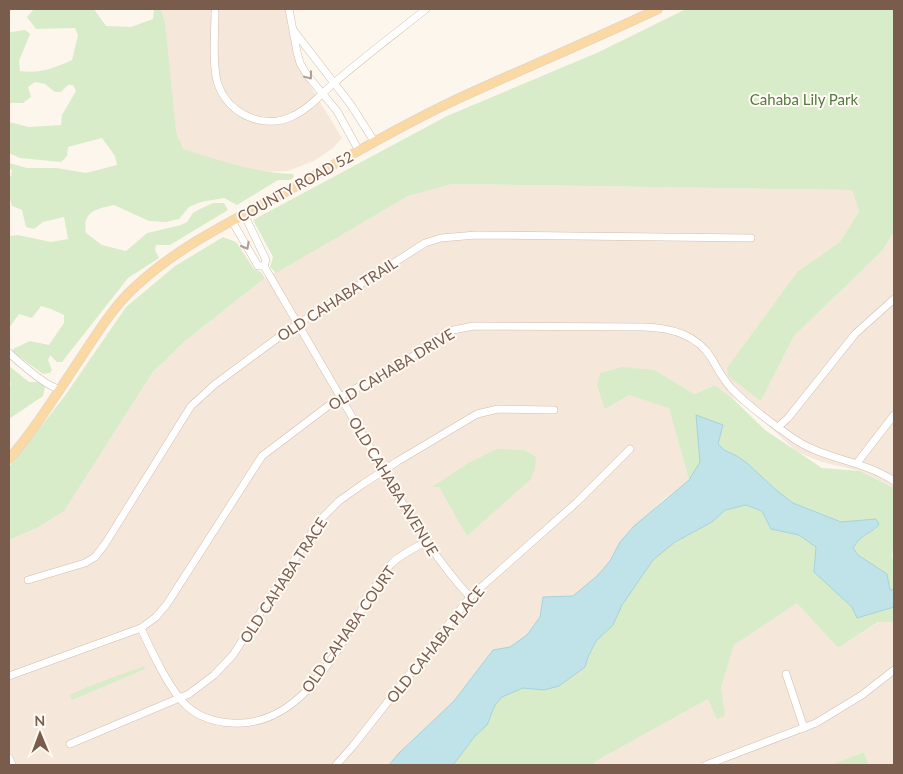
<svg xmlns="http://www.w3.org/2000/svg" width="903" height="774" viewBox="0 0 903 774" font-family="Lato,sans-serif">
<style>
.residential{fill:#f5e8da}
.green{fill:#d8ecc9}
.water{fill:#bfe3e8;stroke:#a5d3da}
.lines{fill:none;stroke-linecap:round;stroke-linejoin:round}
.minor-casing{stroke:#d1beb0;stroke-width:8}
.major-casing{stroke:#dad1cd;stroke-width:10}
.minor{stroke:#fff;stroke-width:7}
.major{stroke:#fbd9a5;stroke-width:9}
.oneway{stroke:#af9d94}
.labels{text-anchor:middle;dominant-baseline:central;stroke-width:4;stroke-linejoin:round;paint-order:stroke}
.park-label{font-size:15px;fill:#537a41;stroke:#fffaf3}
.street-label{font-size:15px;fill:#7a5c4d;stroke:#fffaf3}
</style>
<rect width="100%" height="100%" fill="#fdf6ec"/>
<g class="residential">
<polygon points="161,9 286,9 300,69 342,138 333,148 314,161 288,171 260,172 176,155 165,22"/>
<polygon points="452,184 852,190 859,211 840,242 798,271 761,401 794,336 882,251 894,232 894,488 860,471 822,462 797,452 756,414 715,385 694,394 655,370 629,395 669,407 689,480 663,500 620,542 610,561 597,576 573,596 543,597 540,617 527,635 510,647 493,650 454,701 398,754 389,765 9,765 9,540 35,529 152,373 185,341 265,278 408,195"/>
<polygon points="797,602 838,648 879,622 894,622 894,765 869,765 864,752 830,765 594,765 593,762 708,699 721,688 734,645"/>
</g>
<g class="green">
<path d="M34,9H94L106,26L131,27L153,19L154,9H161L165,22L176,132L183,149C219,160 255,173 293,174L294,177L290,180H278L237,205L224,198L201,202L189,207L179,219L166,222L149,221L114,205C97,209 82,211 86,233L102,245L126,251L147,233L181,225L187,222L193,213L200,209L213,203H224L228,210L170,245H156L155,250L159,258L128,278L62,362H57L50,355L48,360L52,370L50,373L43,374L39,371L13,352V349L30,341L49,345L64,323V315L51,309L41,306L32,318L19,314L9,328V236L18,235L51,242L68,239L64,217L43,222L34,229L26,227L22,210L12,206L9,196V176H11L12,170L9,168V163L27,168H57L86,173L117,165L115,156L102,138L68,147L67,156L61,162L20,158L9,153V122L29,127L61,125L62,115L76,91L73,85H68L61,92H55L45,84L35,82L28,87L31,97L23,103H9V34L11,32L25,30L30,34L19,61L20,71C40,74 55,68 72,60L78,35L75,28L36,29L27,17Z"/>
<polygon points="686,9 894,9 894,232 882,251 794,336 761,401 728,376 727,368 798,271 840,242 859,211 852,190 452,184 408,196 276,273 270,267 273,257 253,220 447,116 599,52"/>
<polygon points="223,237 236,242 254,269 261,272 265,278 185,341 152,373 64,511 35,529 9,540 9,467 64,397 126,307 175,266"/>
<polygon points="9,366 29,382 39,382 45,387 43,396 9,419 9,388 11,384 9,379"/>
<polygon points="622,367 655,370 694,394 715,385 731,397 765,430 822,468 860,471 894,488 894,541 892,557 894,561 894,589 890,591 887,574 858,555 853,548 859,538 876,529 876,519 841,522 793,503 775,489 747,463 737,456 724,450 718,444 722,425 696,416 700,462 689,480 669,408 629,395 605,409 597,386 600,373"/>
<polygon points="497,449 524,450 536,457 535,468 531,479 467,536 439,487 432,487 467,464"/>
<polygon points="746,505 762,511 771,529 799,535 816,547 815,572 852,607 858,618 894,607 894,622 878,622 838,648 797,603 734,645 721,688 725,716 717,719 708,699 594,762 594,765 453,765 475,736 487,725 495,705 502,697 523,688 544,690 559,686 585,667 588,657 596,641 613,625 622,605 653,560 675,542 712,522 725,510"/>
<polygon points="144,666 145,669 72,700 70,695 87,687"/>
<polygon points="864,752 869,765 830,765"/>
</g>
<path class="water" d="M696,415L723,425L718,444L724,450L737,456L747,463L775,489L793,503L841,522L876,519L879,524C873,534 862,532 853,548L858,555L887,574L890,590L894,589V607L857,618L852,607L814,572L816,547L799,535L771,529L762,511L746,505L725,510L712,522L675,542L653,560L622,605L613,625L596,641L588,657L585,667L559,686L544,690L523,688L502,697L495,705L487,725L475,736L453,765H389L398,754L454,701L493,650L510,647L527,635L540,617L543,597L573,596L597,576L610,561L620,542L634,526L689,480L700,462Z"/>
<g class="lines">
<g class="minor-casing">
<g id="minor">
<polyline points="289,9 297,52 300,63 307,75 337,111 359,151"/>
<path d="M215,12C215,34 212,60 217,81C226,113 263,131 293,116C309,109 321,94 334,83C364,57 396,33 426,9"/>
<polyline points="294,31 351,105 374,141"/>
<path d="M244,214L266,260L264,266C300,328 336,390 372,451C402,502 430,554 470,597"/>
<polyline points="232,221 258,266 264,266"/>
<path d="M9,353C19,362 47,388 60,389"/>
<polyline points="778,427 788,418 855,334 894,299"/>
<polyline points="857,463 894,415"/>
<polyline points="28,580 85,563 95,557 105,544 191,406 201,397 214,385 287,331 425,243 441,238 476,235 751,238"/>
<path d="M141,628C147,642 154,656 161,669C178,701 193,721 232,723C303,727 337,649 368,599C375,587 382,574 391,564C401,554 414,548 426,542"/>
<polyline points="786,674 804,728"/>
<path d="M9,676L141,628L156,617L167,604L262,456L340,397L403,363L440,337L453,330L474,326L644,327C671,328 697,334 712,359C718,370 723,379 731,388C748,406 770,422 790,436C822,460 861,459 894,481"/>
<polyline points="70,744 189,694 214,675 233,655 320,520 339,501 363,484 398,461 477,414 498,409 554,410"/>
<polyline points="9,758 12,765"/>
<polyline points="336,765 353,746 470,597 577,502 630,449"/>
<polyline points="706,765 816,723 862,695 894,670"/>
</g>
</g>
<g class="major-casing">
<path id="major" d="M9,459C38,425 61,387 86,350C101,327 116,304 136,286C181,244 237,219 291,189C344,159 396,128 451,102C520,70 590,41 658,9"/>
</g>
<use href="#minor" class="minor"/>
<use href="#major" class="major"/>
</g>
<defs><path id="oneway-chevron" d="M-2-3.5L2.5 0L-2 3.5" fill="none" stroke-width="1.6" stroke-linecap="round" stroke-linejoin="round" transform="scale(1.25)"/></defs>
<g class="oneway">
<use href="#oneway-chevron" transform="translate(309 76) rotate(53)"/>
<use href="#oneway-chevron" transform="translate(246 246) rotate(60)"/>
</g>
<g class="labels">
<g class="park-label">
<text x="804" y="99">Cahaba Lily Park</text>
</g>
<g class="street-label">
<text transform="translate(295 186) rotate(-29)">COUNTY ROAD 52</text>
<text transform="translate(337 299) rotate(-33)">OLD CAHABA TRAIL</text>
<text transform="translate(391 369) rotate(-31)">OLD CAHABA DRIVE</text>
<text transform="translate(394 486) rotate(59)">OLD CAHABA AVENUE</text>
<text transform="translate(283 580) rotate(-57)">OLD CAHABA TRACE</text>
<text transform="translate(348 629) rotate(-55)">OLD CAHABA COURT</text>
<text transform="translate(435 644) rotate(-51)">OLD CAHABA PLACE</text>
</g>
</g>
<rect width="903" height="774" fill="none" stroke="#7a5c4d" stroke-width="20"/>
<g transform="translate(40 734) rotate(359)" stroke="#fffaf3" stroke-width="4" paint-order="stroke">
<path d="M0-4L9 19L0 12L-9 19Z" fill="#7a5c4d"/>
<text y="-8" font-size="14" font-weight="bold" text-anchor="middle" fill="#7a5c4d">N</text>
</g>
</svg>
